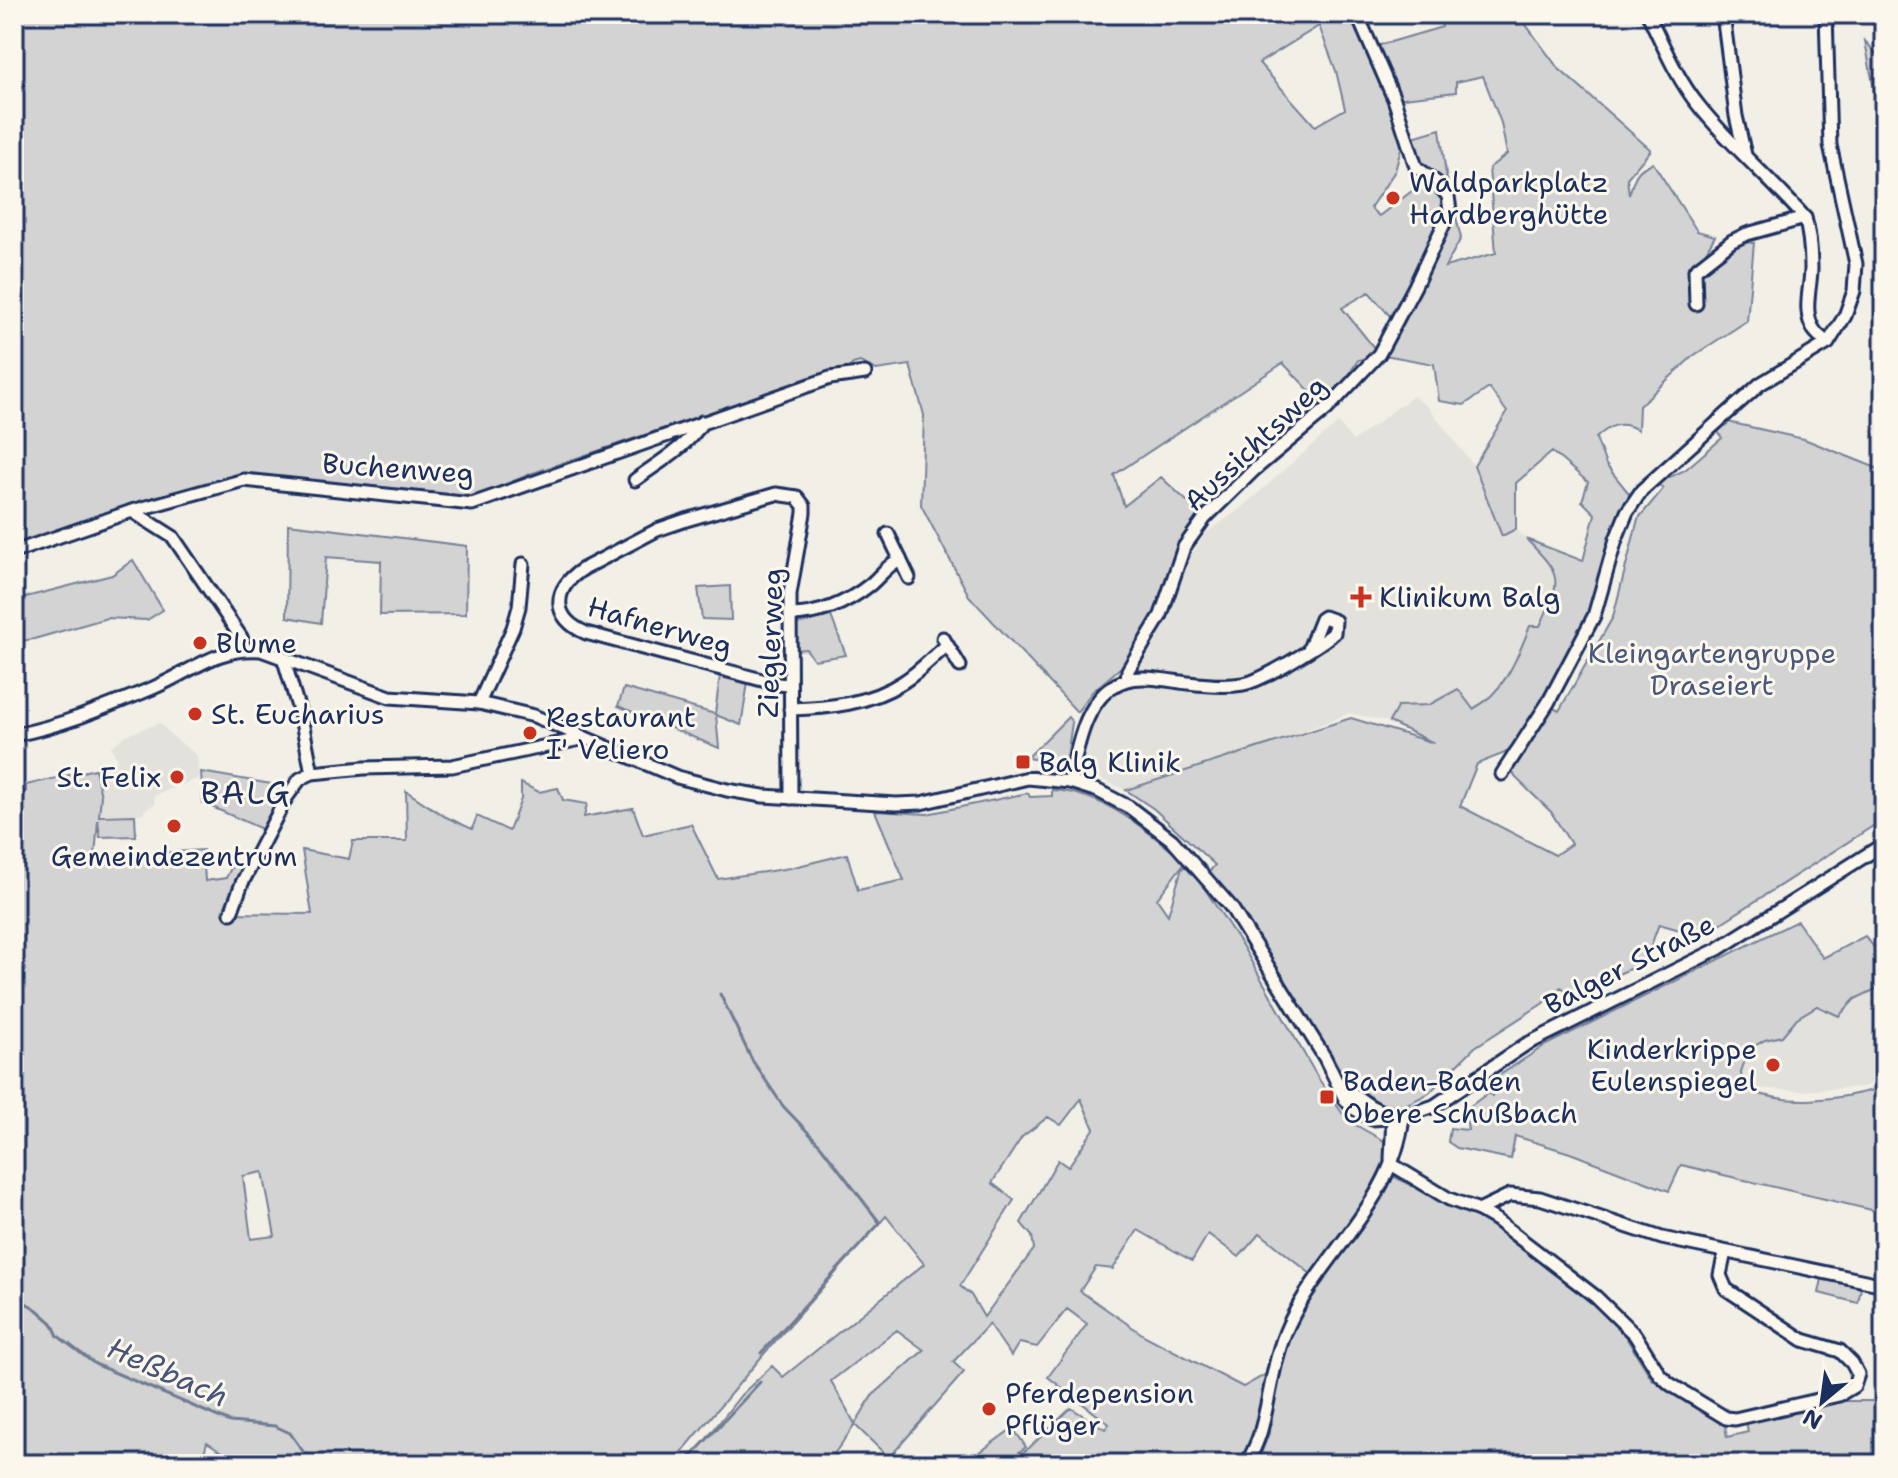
<svg xmlns="http://www.w3.org/2000/svg" width="1898" height="1478" viewBox="0 0 1898 1478" font-family="'Shantell Sans',sans-serif">
<style>
.built{fill:#e2e1dc}
.green{fill:#d2d3d2;stroke:#768198;stroke-width:2;fill-rule:evenodd}
.lines{fill:none;stroke-linecap:round;stroke-linejoin:round}
.stream{stroke:#707b93;stroke-width:3}
.minor-casing{stroke:#1b2f5e;stroke-width:17}
.minor{stroke:#fbf7ec;stroke-width:11}
.poi-dot{fill:#c8321e;stroke:#fbf7ec;stroke-width:3}
.labels{text-anchor:middle;dominant-baseline:central;stroke-width:6;stroke-linejoin:round;paint-order:stroke}
.poi-label{font-size:28px;fill:#1b2f5e;stroke:#fbf7ec;text-anchor:start}
.street-label{font-size:28px;fill:#1b2f5e;stroke:#fbf7ec}
.park-label{font-size:28px;fill:#49587b;stroke:#fbf7ec}
.water-label{font-size:30px;font-style:italic;fill:#465579;stroke:#fbf7ec}
.quarter-label{font-size:32px;letter-spacing:2px;fill:#1b2f5e;stroke:#fbf7ec}
</style>
<rect width="100%" height="100%" fill="#f2efe6"/>
<filter id="ink" filterUnits="userSpaceOnUse"><feTurbulence type="fractalNoise" baseFrequency=".0125" numOctaves="2"/><feDisplacementMap in="SourceGraphic" scale="16" xChannelSelector="R" yChannelSelector="G"/><feConvolveMatrix kernelMatrix="1 2 1 2 8 2 1 2 1" color-interpolation-filters="sRGB"/></filter>
<g filter="url(#ink)">
<g class="built">
<polygon points="1413,396 1429,408 1474,466 1502,536 1516,529 1552,565 1556,592 1540,626 1530,627 1512,669 1497,689 1473,709 1457,689 1429,705 1398,706 1389,722 1349,713 1260,749 1126,790 1090,774 1084,764 1086,738 1099,708 1128,670 1172,582 1206,533 1240,509 1338,423 1353,441"/>
<polygon points="160,723 173,737 197,755 199,778 154,796 155,804 144,810 144,814 99,814 101,796 95,769 118,761 111,747 126,735"/>
<polygon points="1884,985 1884,1080 1862,1087 1801,1091 1742,1087 1741,1072 1747,1050 1765,1040 1782,1036 1797,1018 1818,1006 1839,1015 1855,999"/>
</g>
<g class="green">
<path d="M14,14H1313L1319,25L1342,14H1352L1384,69L1377,46L1442,27L1439,14H1518L1558,68L1651,150L1627,178L1629,195C1634,179 1635,169 1653,163L1697,231L1715,236L1697,267L1732,241L1754,243L1747,321L1693,356L1639,406L1638,430C1621,420 1610,425 1596,438L1606,465L1632,497L1594,616L1528,729L1505,753L1477,764L1460,806L1555,855L1571,844L1551,812L1515,777L1512,770L1549,706L1559,711L1613,617L1638,519L1663,489L1657,483L1685,470L1722,438L1716,429L1728,422L1804,439L1884,471V819L1701,936L1659,924L1645,962L1572,995L1561,987L1542,1004L1475,1047L1428,1094L1405,1105L1381,1104L1353,1085L1318,1041L1208,873L1215,865L1154,809L1126,790L1351,718L1434,743L1389,722L1398,706L1429,705L1458,689L1473,709C1505,692 1517,658 1530,626H1540C1562,579 1563,576 1526,539L1583,561L1595,514L1582,501L1588,482L1552,452L1516,483V529L1502,536L1474,466L1507,412L1489,388L1464,405L1439,401L1434,364L1379,354L1396,323L1369,292L1342,308L1379,354L1358,360L1327,409L1283,363L1114,475L1124,506L1161,477L1205,518L1184,547L1161,615L1128,670L1120,668L1092,692L1077,712L969,596L921,505L924,415L910,365L876,370L860,362L853,364L845,372L827,374L753,398L533,473L470,499L248,475L131,507L14,552ZM1319,26L1336,71L1345,109L1315,126L1259,63ZM1483,76L1501,123L1507,154L1489,168L1496,253L1445,267L1461,238L1446,175L1440,129L1406,139L1394,99L1456,92V82ZM1403,141L1417,144L1416,169L1412,191L1379,216L1370,208L1395,171Z"/>
<polygon points="1865,41 1884,62 1882,133"/>
<polygon points="288,524 467,546 466,614 380,615 381,561 326,557 321,623 287,617"/>
<polygon points="133,560 163,610 147,620 107,618 34,639 14,642 14,600 112,575"/>
<polygon points="730,586 731,620 702,619 698,588"/>
<polygon points="831,616 846,655 814,660 806,649 796,650 797,624"/>
<polygon points="720,675 748,683 741,725 716,715 719,748 618,706 624,688 715,714"/>
<polygon points="1068,717 1072,722 1067,758 1061,763 1027,758"/>
<path d="M95,769L101,796L99,816L135,815L136,836L100,837L98,820L95,857L203,850L205,881L226,878L234,862L250,866L232,913L312,914L302,850L349,859L353,841H407L406,791L444,816L472,829L477,816L509,831L521,799V783L539,792L558,788L563,800L587,804L584,817L633,808L643,835L691,824L718,879L790,868L847,854L858,890L904,880L875,811L927,814L1028,793L1030,797L1052,796V790C1104,793 1146,829 1185,862L1157,899L1168,915L1182,868L1189,865L1243,947L1318,1078L1347,1120L1384,1141L1387,1173L1451,1206L1491,1220L1593,1301L1619,1326L1652,1379L1689,1404L1724,1420L1727,1437L1748,1432L1746,1421L1844,1401H1884V1464H1257L1269,1433L1272,1378L1260,1434L1244,1464H1007L1029,1448L1071,1408L1105,1429L1109,1424L1048,1377L1087,1324L1067,1309L1037,1347L1019,1343L1011,1356L989,1324L953,1362L964,1372L889,1458L855,1425L834,1454L855,1464H687L741,1395L772,1366L783,1377L924,1264L886,1216L763,1355L672,1464H241L207,1442L201,1464H14V794L26,792V785ZM1081,1099L1094,1129L1068,1167L1058,1160L1021,1223L1032,1236L1034,1249L984,1317L971,1295L960,1286L1014,1200L992,1183L1022,1137L1048,1117L1061,1125ZM263,1172L275,1236L251,1239L243,1176ZM1138,1230L1192,1261L1208,1234L1239,1257L1260,1233L1317,1279L1281,1341L1273,1370L1243,1387L1145,1336L1080,1291L1096,1267L1113,1269ZM897,1330L924,1350L872,1396L855,1424L831,1381Z"/>
<polygon points="201,772 289,787 264,830 203,803"/>
<path d="M1797,921L1823,958L1865,936L1884,959V985L1855,999L1839,1016L1817,1006L1797,1018L1782,1036L1765,1040L1748,1050L1741,1072L1742,1087C1784,1108 1840,1100 1884,1087V1213L1681,1165L1669,1191L1570,1153L1515,1136L1511,1159L1457,1148L1448,1142L1450,1128L1468,1130L1465,1110L1488,1093L1492,1096L1500,1075L1544,1046Z"/>
<polygon points="1822,1279 1861,1288 1858,1303 1819,1293"/>
<polygon points="1013,1428 1026,1447 1003,1464 983,1464 976,1455"/>
</g>
<g class="lines">
<g class="stream">
<polyline points="720,994 752,1060 783,1106 821,1146 880,1223 761,1353"/>
<polyline points="14,1296 36,1309 52,1323 58,1336 95,1364 230,1422 275,1426 290,1433 312,1464"/>
<polyline points="684,1464 760,1382"/>
</g>
<g class="minor-casing">
<g id="minor">
<path d="M1648,14C1663,45 1677,79 1699,106C1731,146 1771,179 1805,218C1810,235 1811,251 1811,268C1811,288 1802,312 1814,330C1817,335 1823,339 1828,343"/>
<polyline points="1723,14 1736,116 1745,155"/>
<polyline points="1696,304 1695,270 1732,241 1747,234 1805,218"/>
<path d="M635,480C656,464 689,446 702,422"/>
<polyline points="132,511 173,537 241,637 245,649"/>
<polyline points="888,534 909,578"/>
<polyline points="14,552 132,511 244,480 472,504 830,378 865,373"/>
<path d="M790,615C820,615 847,603 871,584C881,575 888,565 900,559"/>
<polyline points="943,638 960,666"/>
<polyline points="283,657 301,717 312,773"/>
<polyline points="1127,679 1128,670 1161,615 1184,547 1205,518 1254,470 1327,409 1379,354 1415,286 1450,211 1448,196 1436,182 1416,167 1394,99 1357,14"/>
<path d="M789,685L777,684L586,633C551,618 552,589 583,569L657,530L686,520L776,494L797,497L804,506V513L790,594L791,798"/>
<polyline points="479,703 513,628 519,607 523,564"/>
<path d="M790,709C829,708 869,704 903,682C919,672 932,658 946,646"/>
<path d="M14,735C62,726 109,706 153,688C193,671 216,647 261,650L390,697L479,703L534,716L677,777L727,790L763,796L896,804L921,803L1028,778L1070,782L1098,791L1129,807L1172,840L1231,907L1325,1058L1345,1099L1353,1108L1372,1119L1403,1117L1434,1106L1525,1045L1718,949L1884,844"/>
<polyline points="1502,774 1548,703 1594,616 1616,539 1627,512 1642,490 1760,384 1828,343 1845,316 1854,291 1856,264 1830,145 1826,14"/>
<path d="M1070,782C1077,748 1086,691 1127,680C1144,675 1170,681 1188,683C1206,685 1225,687 1243,684C1262,681 1318,646 1334,633L1335,621L1324,617L1321,619L1309,649"/>
<polyline points="231,913 242,883 286,798 300,779 312,773 364,768 452,766 585,738"/>
<polyline points="1339,1084 1370,1106 1392,1117"/>
<polyline points="1391,1159 1393,1117"/>
<polyline points="1391,1164 1449,1199 1479,1210 1496,1220 1596,1297 1635,1335 1660,1375 1670,1384 1726,1418 1735,1419 1839,1395 1854,1386 1858,1374 1852,1363 1840,1351 1803,1340 1726,1289 1720,1275 1725,1252"/>
<polyline points="1479,1210 1510,1195 1540,1198 1662,1238 1884,1285"/>
<path d="M1247,1464C1252,1453 1258,1442 1261,1430C1271,1394 1273,1358 1289,1324C1323,1252 1394,1201 1403,1117"/>
</g>
</g>
<use href="#minor" class="minor"/>
</g>
</g>
<g class="poi-dot">
<circle cx="1393" cy="198" r="8"/>
<path d="M1357 585h8v8h8v8h-8v8h-8v-8h-8v-8h8z"/>
<circle cx="200" cy="643" r="8"/>
<circle cx="195" cy="714" r="8"/>
<circle cx="530" cy="733" r="8"/>
<rect x="1015" y="754" width="16" height="16" rx="4"/>
<circle cx="177" cy="777" r="8"/>
<circle cx="174" cy="826" r="8"/>
<circle cx="1773" cy="1065" r="8"/>
<rect x="1319" y="1089" width="16" height="16" rx="4"/>
<circle cx="989" cy="1409" r="8"/>
</g>
<g class="labels">
<g class="poi-label">
<text x="1409" y="182">Waldparkplatz<tspan x="1409" dy="32">Hardberghütte</tspan></text>
<text x="1379" y="597">Klinikum Balg</text>
<text x="216" y="643">Blume</text>
<text x="211" y="714">St. Eucharius</text>
<text x="546" y="717">Restaurant<tspan x="546" dy="32">I' Veliero</tspan></text>
<text x="1039" y="762">Balg Klinik</text>
<text x="161" y="777" text-anchor="end">St. Felix</text>
<text x="174" y="856" text-anchor="middle">Gemeindezentrum</text>
<text x="1757" y="1049" text-anchor="end">Kinderkrippe<tspan x="1757" dy="32">Eulenspiegel</tspan></text>
<text x="1343" y="1081">Baden-Baden<tspan x="1343" dy="32">Obere Schußbach</tspan></text>
<text x="1005" y="1393">Pferdepension<tspan x="1005" dy="32">Pflüger</tspan></text>
</g>
<g class="street-label">
<text transform="translate(1255 443) rotate(-43)">Aussichtsweg</text>
<text transform="translate(398 468) rotate(4)">Buchenweg</text>
<text transform="translate(660 626) rotate(16)">Hafnerweg</text>
<text transform="translate(770 643) rotate(-88)">Zieglerweg</text>
<text transform="translate(1629 964) rotate(-27)">Balger Straße</text>
</g>
<g class="park-label">
<text x="1712" y="653">Kleingartengruppe<tspan x="1712" dy="32">Draseiert</tspan></text>
</g>
<g class="water-label">
<text transform="translate(168 1372) rotate(24)">Heßbach</text>
</g>
<g class="quarter-label">
<text x="246" y="792">BALG</text>
</g>
</g>
<rect width="1898" height="1478" fill="none" stroke="#fbf7ec" stroke-width="48"/>
<rect x="24" y="24" width="1850" height="1430" fill="none" stroke="#1b2f5e" stroke-width="3" filter="url(#ink)"/>
<g transform="translate(1822 1402) rotate(209)" stroke="#fbf7ec" stroke-width="6" paint-order="stroke">
<path d="M0-6L14 30L0 20L-14 30Z" fill="#1b2f5e"/>
<text y="-12" font-size="22" font-weight="bold" text-anchor="middle" fill="#1b2f5e">N</text>
</g>
</svg>
